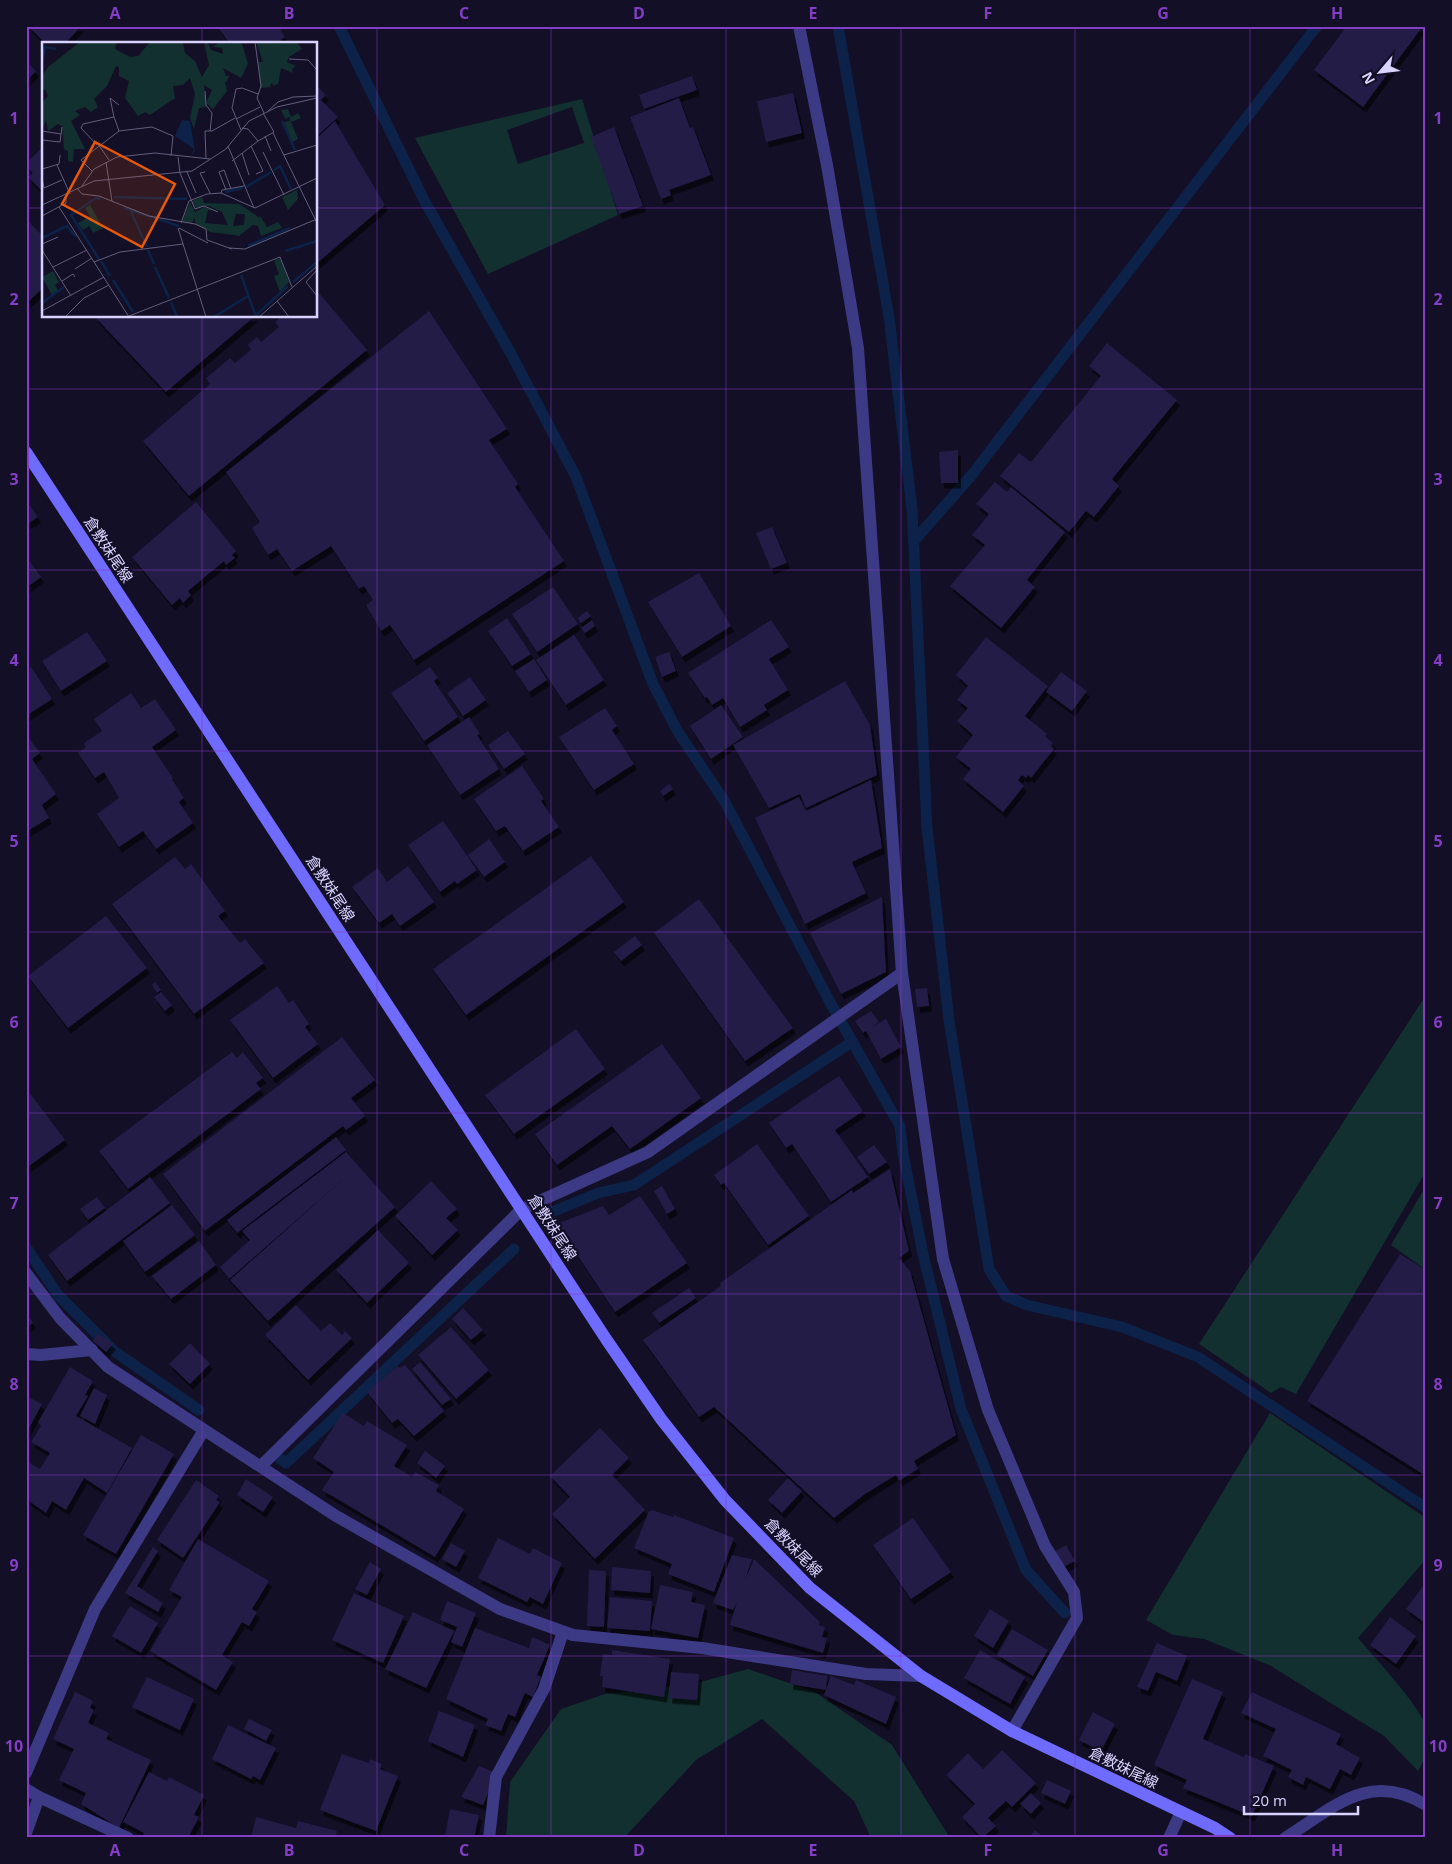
<svg xmlns="http://www.w3.org/2000/svg" width="1452" height="1864" viewBox="0 0 1452 1864" font-family="'Open Sans','Noto Sans JP',sans-serif">
<style>
.green{fill:#12302f;fill-rule:evenodd}
.lines{fill:none;stroke-linecap:round;stroke-linejoin:round}
.stream{stroke:#0c2248;stroke-width:11}
.building{fill:#241b47;filter:url(#shadow)}
.minor{stroke:#3d3a85;stroke-width:12}
.secondary{stroke:#6f6bff;stroke-width:12}
.grid{fill:none;stroke:#843dc5;stroke-width:1;stroke-opacity:0.55}
.labels{text-anchor:middle;dominant-baseline:central;stroke-width:4.5;stroke-linejoin:round;paint-order:stroke}
.street-label{font-size:15px;fill:#d9d4ff;stroke:#130f26}
.inset-river{fill:none;stroke:#0c2248;stroke-width:2.5}
.inset-road{fill:none;stroke:#625e7d;stroke-width:1}
.view{fill:#e8590c;fill-opacity:0.15;stroke:#e8590c;stroke-width:2.5}
.inset-edge{fill:none;stroke:#d9d4ff;stroke-width:2.5}
.neatline{fill:none;stroke:#843dc5;stroke-width:2}
.grid-label{font-size:16px;text-anchor:middle;font-weight:bold;fill:#843dc5}
</style>
<defs>
<filter id="shadow"><feDropShadow dx="3" dy="5.5" stdDeviation="0" flood-color="#0009"/></filter>
</defs>
<rect width="100%" height="100%" fill="#130f26"/>
<g class="green">
<path d="M582,99L618,215L488,274L415,138ZM572,107L584,143L518,164L507,130Z"/>
<polygon points="1426,995 1426,1171 1296,1394 1281,1387 1271,1393 1199,1344"/>
<polygon points="1426,1186 1426,1270 1391,1245"/>
<path d="M1270,1413L1426,1518V1559L1358,1638C1373,1656 1421,1707 1426,1727C1429,1742 1426,1759 1418,1771L1384,1736L1269,1665L1204,1639L1173,1635L1146,1620Z"/>
<polygon points="748,1669 815,1692 892,1745 950,1838 871,1838 854,1801 762,1719 696,1760 624,1838 506,1838 510,1782 561,1709 605,1694 697,1683"/>
</g>
<g class="lines">
<g class="stream">
<polyline points="339,26 424,200 510,352 576,477 653,684 678,732 725,802 831,1004 900,1126 903,1154 923,1254 961,1409 1026,1570 1065,1613"/>
<polyline points="838,26 889,317 912,509 927,828 949,1020 989,1269 1006,1296 1027,1305 1122,1327 1198,1357 1426,1508"/>
<polyline points="913,542 971,476 1317,26"/>
<polyline points="552,1212 598,1193 634,1185 852,1042"/>
<polyline points="26,1247 58,1295 114,1351 199,1410"/>
<polyline points="279,1458 286,1463 514,1249"/>
</g>
</g>
<g class="building">
<polygon points="28,26 81,26 65,44 46,44"/>
<polygon points="217,26 278,26 285,37 276,44 230,44"/>
<polygon points="1347,26 1423,26 1363,107 1314,70"/>
<polygon points="26,61 36,71 26,82"/>
<polygon points="692,76 697,90 644,109 639,95"/>
<polygon points="316,85 326,95 321,100 338,117 316,137"/>
<polygon points="793,93 802,133 766,142 757,101"/>
<polygon points="679,98 690,128 693,127 711,175 669,190 671,195 661,199 630,117"/>
<polygon points="335,121 385,205 316,264 316,139"/>
<polygon points="614,127 643,206 619,214 591,137"/>
<polygon points="44,146 44,193 28,177 33,173 26,167 26,163"/>
<polygon points="26,219 44,237 44,287 26,304"/>
<polygon points="319,293 367,350 189,496 143,441 210,384 206,378 230,358 235,363 251,350 248,345 257,337 261,342 279,327 275,322 282,316 316,316 316,295"/>
<polygon points="429,311 507,429 489,440 518,484 515,487 564,561 414,660 390,625 381,631 366,605 373,600 364,586 359,589 331,546 292,571 277,549 268,555 252,528 260,522 226,472"/>
<polygon points="94,316 255,316 166,392"/>
<polygon points="1107,343 1177,400 1112,479 1119,486 1094,517 1086,511 1069,532 1000,476 1019,453 1031,462 1101,376 1089,366"/>
<polygon points="958,450 958,483 941,483 939,452"/>
<polygon points="995,482 1007,492 1011,487 1065,532 1027,580 1035,587 1001,628 950,586 985,545 972,535 989,514 976,504"/>
<polygon points="26,500 38,517 26,525"/>
<polygon points="196,502 236,551 232,555 235,558 226,565 224,561 188,591 191,595 183,603 180,598 172,605 132,557"/>
<polygon points="772,527 787,563 771,569 756,533"/>
<polygon points="26,556 41,577 26,588"/>
<polygon points="699,573 731,626 682,657 648,602"/>
<polygon points="553,587 578,624 537,652 512,614"/>
<polygon points="587,611 591,616 581,623 577,618"/>
<polygon points="507,618 531,654 512,666 488,631"/>
<polygon points="592,620 595,626 585,633 581,628"/>
<polygon points="771,620 789,647 769,659 788,690 764,705 767,710 740,727 723,698 712,705 707,697 705,698 688,673"/>
<polygon points="87,632 107,661 61,691 42,661"/>
<polygon points="574,635 604,680 566,705 536,660"/>
<polygon points="986,637 1048,686 1025,716 1047,734 1045,736 1053,743 1051,746 1054,749 1031,778 1028,775 1026,778 1022,775 1018,780 1024,786 1003,812 963,779 971,769 956,757 973,735 957,721 968,708 957,700 968,686 956,675"/>
<polygon points="669,652 676,671 662,677 655,657"/>
<polygon points="534,659 547,680 529,692 515,671"/>
<polygon points="31,667 52,699 26,716 26,671"/>
<polygon points="430,667 438,678 434,681 458,717 424,741 391,693"/>
<polygon points="1061,672 1087,691 1072,711 1046,692"/>
<polygon points="470,677 486,700 463,716 447,693"/>
<polygon points="845,681 870,725 877,775 806,808 800,794 769,808 733,745"/>
<polygon points="131,693 141,708 155,699 176,730 152,747 173,778 172,779 184,798 179,802 193,823 156,849 143,831 119,847 97,814 119,798 104,772 95,778 78,753 86,747 84,743 102,731 94,719"/>
<polygon points="721,705 743,737 711,759 690,726"/>
<polygon points="605,708 617,726 612,730 634,764 594,790 559,737"/>
<polygon points="469,717 480,734 477,735 499,769 460,795 427,745"/>
<polygon points="508,731 525,754 504,769 488,745"/>
<polygon points="26,734 40,753 32,759 56,794 42,805 49,818 26,832"/>
<polygon points="522,766 544,799 541,801 559,827 523,851 505,826 496,831 474,799"/>
<polygon points="871,780 882,848 852,862 866,893 805,924 755,818 799,797 806,811"/>
<polygon points="669,784 673,789 663,796 660,791"/>
<polygon points="443,821 477,870 457,884 455,881 440,892 408,845"/>
<polygon points="489,839 505,862 484,877 468,855"/>
<polygon points="591,856 624,902 466,1015 433,969"/>
<polygon points="175,857 185,869 191,864 225,911 218,916 240,943 245,939 264,963 194,1014 112,904"/>
<polygon points="408,866 434,902 400,926 392,914 379,923 352,887 378,868 387,882"/>
<polygon points="882,897 886,972 841,994 810,933"/>
<polygon points="699,899 793,1028 745,1061 654,933"/>
<polygon points="106,916 147,968 68,1028 28,976"/>
<polygon points="635,936 642,945 621,961 614,952"/>
<polygon points="155,982 161,990 157,993 152,985"/>
<polygon points="277,986 289,1003 293,1000 309,1024 305,1027 318,1044 273,1078 230,1020"/>
<polygon points="927,988 929,1006 917,1007 915,989"/>
<polygon points="161,992 172,1005 165,1011 154,997"/>
<polygon points="871,1011 879,1022 872,1027 886,1019 901,1047 881,1059 866,1031 863,1033 855,1021"/>
<polygon points="576,1029 605,1069 514,1134 485,1095"/>
<polygon points="342,1037 375,1080 351,1098 365,1116 346,1130 343,1126 205,1231 163,1174"/>
<polygon points="662,1044 701,1098 630,1149 612,1126 557,1165 535,1134"/>
<polygon points="232,1052 237,1058 243,1052 263,1078 256,1083 261,1089 128,1189 99,1151"/>
<polygon points="839,1076 863,1111 835,1130 868,1177 831,1202 792,1144 786,1148 769,1123"/>
<polygon points="26,1088 65,1140 26,1168"/>
<polygon points="336,1137 346,1150 237,1233 227,1220"/>
<polygon points="757,1144 809,1216 768,1245 724,1183 721,1185 714,1175"/>
<polygon points="874,1145 887,1162 869,1174 857,1157"/>
<polygon points="346,1152 395,1207 268,1321 230,1280 348,1175 229,1279 220,1267 250,1240 242,1231"/>
<polygon points="890,1169 909,1251 899,1258 910,1271 956,1435 914,1461 918,1469 899,1481 896,1475 865,1494 834,1518 714,1407 699,1417 643,1340 721,1286 720,1283 852,1190 853,1193"/>
<polygon points="150,1177 170,1203 67,1281 48,1255"/>
<polygon points="431,1181 457,1209 446,1218 458,1230 432,1255 395,1216"/>
<polygon points="662,1186 675,1209 667,1214 654,1191"/>
<polygon points="640,1196 687,1263 615,1312 557,1224 603,1206 609,1215"/>
<polygon points="97,1197 105,1208 88,1220 80,1209"/>
<polygon points="172,1205 195,1235 145,1272 123,1241"/>
<polygon points="378,1230 409,1263 367,1303 336,1270"/>
<polygon points="199,1241 216,1265 171,1299 152,1276"/>
<polygon points="1400,1254 1426,1270 1426,1476 1307,1401"/>
<polygon points="689,1288 696,1298 659,1323 652,1313"/>
<polygon points="296,1305 321,1331 330,1323 342,1335 345,1331 352,1338 308,1380 265,1335"/>
<polygon points="463,1308 483,1330 471,1340 452,1319"/>
<polygon points="26,1312 33,1323 26,1328"/>
<polygon points="451,1327 489,1370 456,1399 418,1355"/>
<polygon points="98,1333 113,1344 106,1352 93,1341"/>
<polygon points="190,1343 210,1364 190,1384 169,1364"/>
<polygon points="420,1362 451,1399 442,1405 412,1369"/>
<polygon points="405,1365 444,1411 414,1436 398,1419 392,1423 367,1392 398,1366 399,1368"/>
<polygon points="70,1367 93,1381 85,1395 88,1396 76,1416 132,1448 107,1493 84,1478 66,1510 52,1501 46,1513 26,1499 26,1461 40,1469 50,1453 31,1442 41,1426 38,1422"/>
<polygon points="94,1388 107,1395 95,1424 80,1416"/>
<polygon points="26,1396 42,1404 26,1434"/>
<polygon points="343,1413 364,1426 367,1421 407,1445 394,1466 412,1477 415,1472 439,1485 436,1491 464,1509 435,1557 322,1490 334,1472 313,1458"/>
<polygon points="600,1428 629,1458 612,1475 645,1510 595,1559 552,1514 570,1497 550,1476"/>
<polygon points="141,1435 174,1454 116,1554 83,1535"/>
<polygon points="425,1451 445,1466 436,1478 417,1463"/>
<polygon points="788,1478 802,1491 782,1513 768,1500"/>
<polygon points="246,1479 273,1497 263,1512 237,1495"/>
<polygon points="196,1480 219,1496 216,1500 220,1502 183,1558 157,1540"/>
<polygon points="652,1510 673,1517 674,1515 734,1538 714,1592 668,1574 672,1564 634,1548 649,1511"/>
<polygon points="913,1518 951,1572 911,1599 873,1545"/>
<polygon points="498,1538 530,1554 533,1548 562,1563 543,1604 530,1597 527,1602 478,1578"/>
<polygon points="198,1539 269,1581 252,1609 257,1612 249,1626 242,1622 222,1655 233,1662 216,1690 150,1651 182,1597 169,1590"/>
<polygon points="451,1543 465,1551 456,1567 442,1559"/>
<polygon points="1066,1545 1075,1561 1061,1568 1052,1553"/>
<polygon points="153,1547 158,1551 137,1586 163,1603 158,1612 125,1593"/>
<polygon points="732,1555 752,1559 745,1580 754,1559 820,1622 819,1625 825,1627 822,1637 827,1638 823,1653 730,1625 737,1602 733,1610 713,1603"/>
<polygon points="370,1562 381,1569 367,1595 355,1589"/>
<polygon points="612,1567 651,1571 650,1593 611,1590"/>
<polygon points="589,1570 606,1571 604,1627 587,1626"/>
<polygon points="1426,1582 1426,1624 1406,1609"/>
<polygon points="660,1585 693,1592 691,1602 705,1605 698,1638 651,1629"/>
<polygon points="354,1593 404,1616 383,1663 332,1640"/>
<polygon points="610,1597 652,1601 650,1631 607,1628"/>
<polygon points="447,1601 476,1613 462,1647 451,1642 457,1627 440,1620"/>
<polygon points="130,1606 158,1623 141,1653 112,1636"/>
<polygon points="990,1609 1009,1621 993,1648 974,1636"/>
<polygon points="413,1612 454,1631 426,1688 385,1669"/>
<polygon points="1390,1617 1416,1636 1396,1664 1370,1645"/>
<polygon points="475,1628 529,1648 532,1637 550,1645 537,1675 541,1677 533,1697 525,1693 515,1717 508,1714 501,1731 485,1725 488,1719 446,1699"/>
<polygon points="1012,1629 1048,1650 1033,1676 997,1655"/>
<polygon points="1157,1643 1187,1656 1177,1681 1156,1672 1148,1691 1137,1687"/>
<polygon points="612,1650 670,1659 664,1697 602,1687 603,1676 600,1676 603,1654 612,1655"/>
<polygon points="980,1650 1025,1677 1010,1704 964,1678"/>
<polygon points="792,1670 827,1676 826,1690 790,1684"/>
<polygon points="671,1672 699,1674 697,1700 669,1698"/>
<polygon points="831,1676 854,1685 856,1680 896,1697 886,1724 824,1695"/>
<polygon points="147,1677 194,1699 180,1730 132,1707"/>
<polygon points="1192,1679 1223,1692 1203,1739 1244,1757 1245,1754 1274,1766 1252,1816 1183,1788 1187,1780 1154,1765"/>
<polygon points="75,1692 93,1701 90,1708 94,1710 88,1723 109,1733 106,1739 151,1760 119,1828 81,1804 86,1793 59,1780 74,1749 53,1739"/>
<polygon points="1252,1692 1341,1734 1336,1744 1360,1758 1351,1775 1340,1769 1330,1789 1306,1777 1303,1785 1288,1777 1292,1770 1263,1756 1276,1729 1241,1713"/>
<polygon points="439,1711 475,1725 463,1757 428,1741"/>
<polygon points="1093,1712 1115,1724 1101,1751 1079,1740"/>
<polygon points="249,1719 272,1730 266,1741 244,1729"/>
<polygon points="228,1725 276,1748 260,1780 253,1776 251,1779 212,1759"/>
<polygon points="1002,1750 1036,1783 1012,1807 1006,1801 988,1818 996,1826 982,1838 962,1817 975,1804 946,1775 968,1753 983,1769"/>
<polygon points="342,1754 369,1763 370,1759 382,1764 380,1769 398,1776 376,1831 320,1810"/>
<polygon points="479,1766 497,1773 483,1805 461,1797"/>
<polygon points="149,1772 167,1781 169,1777 204,1795 194,1815 199,1817 188,1838 141,1838 144,1833 123,1822"/>
<polygon points="1047,1780 1071,1791 1065,1804 1041,1793"/>
<polygon points="1031,1793 1041,1803 1031,1814 1020,1804"/>
<polygon points="450,1809 479,1815 474,1838 445,1836"/>
<polygon points="256,1817 296,1828 298,1821 337,1831 335,1838 251,1838"/>
<polygon points="1035,1830 1044,1838 1029,1838"/>
</g>
<g class="lines">
<g class="minor">
<polyline points="799,26 827,165 858,348 902,973 943,1259 988,1410 1045,1546 1074,1592 1077,1618 1012,1731"/>
<polyline points="26,1273 60,1318 108,1367 336,1516 500,1609 573,1635 702,1648 866,1674 921,1676"/>
<polyline points="26,1354 41,1355 92,1350"/>
<polyline points="261,1466 522,1209 648,1152 902,973"/>
<polyline points="26,1773 95,1609 204,1430"/>
<polyline points="26,1789 39,1797 128,1838"/>
<polyline points="26,1833 39,1797"/>
<polyline points="489,1838 496,1777 544,1689 563,1632"/>
<polyline points="1169,1838 1181,1812"/>
<path d="M1285,1838C1333,1808 1369,1770 1426,1805"/>
</g>
<polyline class="secondary" points="26,452 606,1339 661,1419 725,1500 810,1588 921,1676 1012,1731 1215,1828 1230,1838"/>
</g>
<path class="grid" d="M202,26V44M377,26V1838M551,26V1838M726,26V1838M901,26V1838M1075,26V1838M1250,26V1838M26,208H44M316,208H1426M202,316V1838M26,389H1426M26,570H1426M26,751H1426M26,932H1426M26,1113H1426M26,1294H1426M26,1475H1426M26,1656H1426"/>
<g class="labels">
<g class="street-label">
<text transform="translate(109 549) rotate(57)">倉敷妹尾線</text>
<text transform="translate(331 888) rotate(57)">倉敷妹尾線</text>
<text transform="translate(553 1227) rotate(57)">倉敷妹尾線</text>
<text transform="translate(794 1547) rotate(46)">倉敷妹尾線</text>
<text transform="translate(1124 1767) rotate(26)">倉敷妹尾線</text>
</g>
</g>
<g transform="translate(42 42)">
<rect width="275" height="275" fill="#130f26"/>
<path d="M38,0H75L73,7L88,15L96,14L108,0H141L143,11L153,19L160,35L167,23L162,0H169L166,1L169,8L181,12L180,6L171,5L177,0H196L200,2L206,22L199,36L181,26L184,34H188L183,41L185,49L171,67L164,61L170,48L162,43L164,65L157,66L152,87L148,76L153,52L148,36L141,43L131,44L133,56L108,73L103,70L96,74L83,56L87,39L77,34V25L74,24L65,44L52,57L56,65L49,70L43,65L33,69L38,73L29,79L43,107H32L31,120L26,119V109L22,107L20,84L16,82L6,89L4,78L1,86L0,60L6,54L3,47L0,48V35L6,25ZM214,0H255L260,7L247,15L245,20L254,24L250,27L251,31L239,26L236,42L231,44L230,40L228,45L219,46L216,20H221ZM246,67L249,75L256,71L259,76L249,80L256,97L250,100L242,80L248,79V75L243,77L239,68ZM255,148L256,157L246,168L240,155ZM160,155L162,161L197,162L218,176L217,183L218,174L225,185L236,180L240,186L219,194L216,184L211,183L197,194L192,193L168,190L154,182L152,176L150,181L140,180L148,160L153,170L162,165L175,169L166,168L163,181L186,183L180,170L167,164L154,166L150,159ZM194,172H203L202,183L191,184ZM48,163L61,186L51,191L47,184L41,188L36,181L48,174L43,166ZM238,216L247,240L238,250L232,234L237,232L232,219ZM11,229L17,240L13,243L16,249L10,253L0,235Z" fill="#12302f" fill-rule="evenodd"/>
<path d="M140,78L148,79L153,109L149,113L152,107L133,94Z" fill="#0c2248"/>
<path class="inset-river" d="M0,19L3,5L14,7M240,79L253,108M232,128L238,124L249,147M204,145L229,130M183,150L201,146M72,155L145,157M82,166L137,184M89,170L105,205M0,196L25,184L34,195M206,204L248,186M106,208L112,222M243,209L275,199M57,217L29,173L54,156L59,157M59,219L68,234M113,225L127,256M199,233L213,272M71,238L91,270M251,240L275,220M129,260L135,275M0,261L22,245M172,275L206,254M212,275L246,244"/>
<path class="inset-road" d="M213,0L219,44L215,56L222,71M247,17L266,18L275,28M163,49L164,63L170,71L168,89M226,69L236,60L251,55L275,54M72,75L68,56L77,63M194,77L218,65M200,86L206,87L216,99M199,88L190,66L194,47L200,46L216,52M0,89L19,92M231,91L275,181M223,94L229,109M0,98L18,100L20,85M56,102L67,118M55,103L39,86L41,82L72,75L77,89M186,104L212,166M209,104L221,129L214,132M221,110L242,153M200,111L207,133M242,113L275,103M136,115L138,131M164,116L163,89H170L193,76M190,119L216,99L232,90L221,71M64,120L70,159M15,123L28,152M0,127L17,122L18,113M50,129L39,118L77,89L110,85L131,94L129,114M145,130L154,151M163,130L158,131L168,151M138,131L153,167L162,164L176,170M0,136L2,146L20,138M40,144L52,127L75,115L113,111L168,117M35,146L40,152L57,154L107,174L153,182L164,187L165,198L190,207M184,148L177,130L182,128L189,147M179,151L180,148L202,144M0,163L52,139L150,129L184,107L207,79L235,65L275,56M17,165L87,275M0,174L24,161V154M139,181L147,159L165,152L179,151L213,166L275,136M136,186L164,275M137,186L166,201M0,202L16,195M187,206L203,207L275,177M0,208L29,254M52,220L78,210L141,202M11,225L45,208M33,227L50,216M275,228L264,240L275,254M20,239L31,232L33,235M235,259L247,275M0,269L62,235M87,274L238,215L250,245M23,275L42,256L67,243M217,275L275,224"/>
<path class="view" d="M53,100L133,142L100,205L20,162Z"/>
<rect width="275" height="275" class="inset-edge"/>
</g>
<rect width="1452" height="1864" fill="none" stroke="#130f26" stroke-width="55"/>
<g transform="translate(1380 72) rotate(242)" stroke="#130f26" stroke-width="4" paint-order="stroke">
<path d="M0-4L9 19L0 12L-9 19Z" fill="#d9d4ff"/>
<text y="-8" font-size="14" font-weight="bold" text-anchor="middle" fill="#d9d4ff">N</text>
</g>
<path d="M1244 1806v8h114v-8" fill="none" stroke="#d9d4ff" stroke-width="2.5"/>
<text x="1252" y="1806" font-size="15" fill="#d9d4ff" stroke="#130f26" stroke-width="4" paint-order="stroke">20 m</text>
<rect x="28" y="28" width="1396" height="1808" class="neatline"/>
<g class="grid-label">
<text x="115" y="19">A</text>
<text x="289" y="19">B</text>
<text x="464" y="19">C</text>
<text x="639" y="19">D</text>
<text x="813" y="19">E</text>
<text x="988" y="19">F</text>
<text x="1163" y="19">G</text>
<text x="1337" y="19">H</text>
<text x="14" y="124">1</text>
<text x="1438" y="124">1</text>
<text x="14" y="305">2</text>
<text x="1438" y="305">2</text>
<text x="14" y="485">3</text>
<text x="1438" y="485">3</text>
<text x="14" y="666">4</text>
<text x="1438" y="666">4</text>
<text x="14" y="847">5</text>
<text x="1438" y="847">5</text>
<text x="14" y="1028">6</text>
<text x="1438" y="1028">6</text>
<text x="14" y="1209">7</text>
<text x="1438" y="1209">7</text>
<text x="14" y="1390">8</text>
<text x="1438" y="1390">8</text>
<text x="14" y="1571">9</text>
<text x="1438" y="1571">9</text>
<text x="14" y="1752">10</text>
<text x="1438" y="1752">10</text>
<text x="115" y="1856">A</text>
<text x="289" y="1856">B</text>
<text x="464" y="1856">C</text>
<text x="639" y="1856">D</text>
<text x="813" y="1856">E</text>
<text x="988" y="1856">F</text>
<text x="1163" y="1856">G</text>
<text x="1337" y="1856">H</text>
</g>
</svg>
